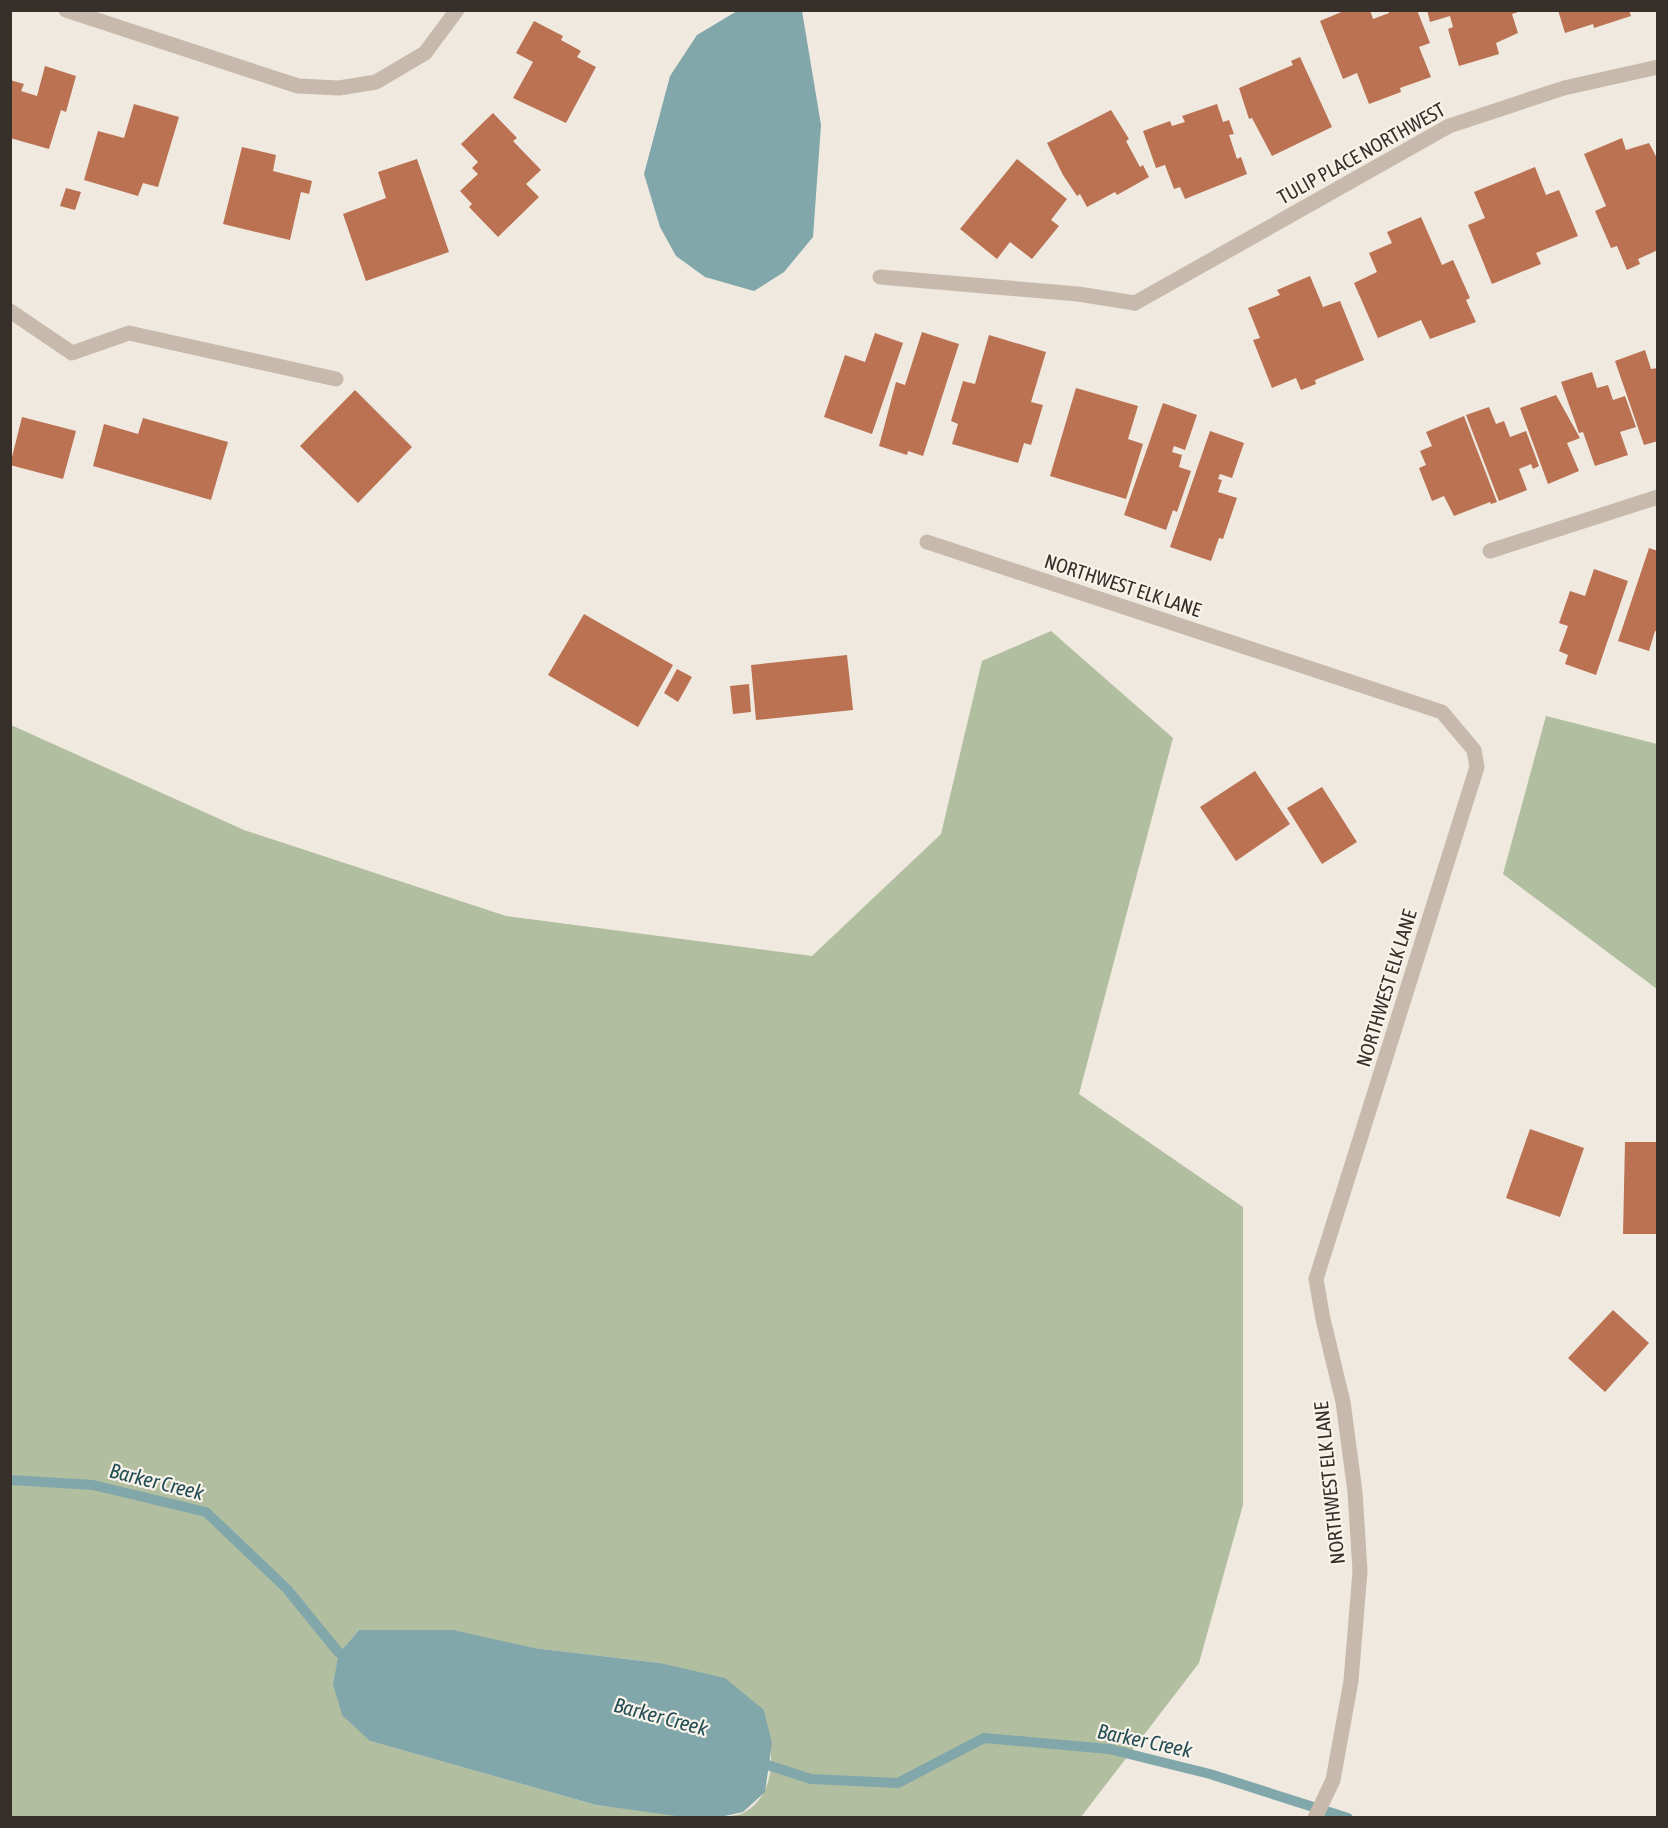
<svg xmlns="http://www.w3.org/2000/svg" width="1668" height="1828" viewBox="0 0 1668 1828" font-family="'Asap Condensed',sans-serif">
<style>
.green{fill:#b2bea0}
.water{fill:#81a7ab}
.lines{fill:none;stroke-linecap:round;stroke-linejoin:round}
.stream{stroke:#81a7ab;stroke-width:10}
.building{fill:#ba7253}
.lane{stroke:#c7baac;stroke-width:15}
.street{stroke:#c7baac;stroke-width:15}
.labels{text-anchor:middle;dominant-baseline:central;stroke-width:4.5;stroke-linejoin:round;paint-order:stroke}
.street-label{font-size:20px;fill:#362f2a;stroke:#f8f3eb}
.water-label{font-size:21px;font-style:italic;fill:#244e54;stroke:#f8f3eb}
</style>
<rect width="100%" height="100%" fill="#f0e9df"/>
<g class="green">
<path d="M1051,631L1173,738L1079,1094L1243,1207V1505L1199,1663L1081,1817H720C727,1816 737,1816 743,1813C781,1793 772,1743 764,1710L660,1663L388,1631L359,1630L339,1653L370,1741L596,1805L691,1817L11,1818V725L244,830L506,916L812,956L941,834L982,661Z"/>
<polygon points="1546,716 1657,744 1657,989 1503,874"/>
</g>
<g class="water">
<polygon points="737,11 802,11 821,125 813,237 784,272 754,291 705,277 676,256 660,227 644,174 670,76 697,35"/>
<polygon points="359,1630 453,1630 534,1648 660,1663 725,1678 764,1710 772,1743 765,1792 743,1812 720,1817 691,1818 596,1805 370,1741 342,1715 333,1684 339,1653"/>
</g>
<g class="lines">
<g class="stream">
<polyline points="10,1480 93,1485 206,1512 287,1589 339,1653 351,1656"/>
<polyline points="758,1762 811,1779 898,1783 984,1738 1109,1749 1210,1774 1348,1818"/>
</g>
</g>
<g class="building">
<polygon points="1346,10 1370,10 1373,19 1389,13 1388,10 1417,10 1430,43 1419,47 1431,77 1400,88 1401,92 1369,104 1357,73 1343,79 1320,21"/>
<polygon points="1427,10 1521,10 1521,11 1512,14 1518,33 1496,43 1499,54 1459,66 1448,29 1453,27 1450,16 1430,22"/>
<polygon points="1558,10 1629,10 1631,16 1594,28 1593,24 1565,33"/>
<polygon points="534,21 563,36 561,40 581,51 577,57 596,67 566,123 513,98 533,62 516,53"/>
<polygon points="1300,57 1332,127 1272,156 1252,118 1249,119 1239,88 1293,65 1291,61"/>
<polygon points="45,66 76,76 66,112 61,110 49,149 10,138 10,80 24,84 21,91 37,96"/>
<polygon points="134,104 179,117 158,187 143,183 138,196 84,180 98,131 124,138"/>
<polygon points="1217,104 1223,122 1229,120 1234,134 1229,135 1237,159 1241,157 1247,174 1185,199 1180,187 1174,189 1165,165 1156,168 1143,131 1170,121 1172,126 1185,122 1182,116"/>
<polygon points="1111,110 1129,139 1126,141 1140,167 1143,165 1149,177 1117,195 1115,192 1087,207 1080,194 1077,196 1063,175 1047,143"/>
<polygon points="493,113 517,138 513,141 541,170 526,184 539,197 498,237 469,207 472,204 460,191 478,174 472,168 478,162 461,144"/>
<polygon points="1622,138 1626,150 1649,143 1658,160 1658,250 1638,259 1640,264 1627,270 1617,246 1611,248 1595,211 1606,206 1584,154"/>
<polygon points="242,147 276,155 273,171 312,181 309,194 301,192 290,240 223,224"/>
<polygon points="417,159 449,252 366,281 343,214 386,198 378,172"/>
<polygon points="1017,159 1067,199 1051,220 1059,226 1032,259 1010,242 997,259 960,229"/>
<polygon points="1535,167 1546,195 1559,190 1578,236 1536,253 1541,264 1492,284 1468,225 1485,218 1474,192"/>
<polygon points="66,188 81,192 75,210 60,206"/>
<polygon points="1421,217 1442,265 1453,260 1470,298 1466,300 1476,322 1430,339 1421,320 1378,338 1354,283 1377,272 1369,253 1392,243 1387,232"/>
<polygon points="1310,276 1323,307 1340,301 1364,360 1315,380 1316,384 1301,390 1296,378 1272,388 1253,340 1260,338 1248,308 1280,295 1277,290"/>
<polygon points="922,332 959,344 923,456 908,451 907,455 879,446 896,382 905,385"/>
<polygon points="875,333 903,343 872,434 824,417 845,355 865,362"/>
<polygon points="989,335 1046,352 1031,402 1043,405 1031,445 1024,443 1018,463 952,444 958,424 951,421 963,381 975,384"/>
<polygon points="1645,350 1651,369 1658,368 1658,441 1644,445 1615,361"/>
<polygon points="1592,372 1597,388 1608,385 1613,400 1625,396 1636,427 1620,432 1628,455 1595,466 1583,432 1579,433 1561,382"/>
<polygon points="1076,388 1138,406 1128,439 1143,444 1126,499 1050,476"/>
<polygon points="355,390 412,447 358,503 300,446"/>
<polygon points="1556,395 1580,438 1567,443 1579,471 1548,484 1520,408"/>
<polygon points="1163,403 1197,415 1185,450 1174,446 1172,452 1182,455 1179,467 1191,471 1177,512 1173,510 1166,530 1124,515"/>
<polygon points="1489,407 1496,424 1504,421 1510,437 1526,431 1539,466 1533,469 1531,464 1519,469 1527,490 1499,501 1466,415"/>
<polygon points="1464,416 1497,502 1491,504 1490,502 1454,516 1444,496 1432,501 1419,468 1426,465 1420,451 1432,446 1426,432"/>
<polygon points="22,417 76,431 63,479 10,465"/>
<polygon points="143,418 228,442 211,500 93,466 104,424 138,434"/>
<polygon points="1210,431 1244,443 1232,478 1220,474 1218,479 1222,480 1218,492 1237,498 1223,539 1219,538 1211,561 1170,547"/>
<polygon points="1649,548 1658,551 1658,632 1655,631 1649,651 1618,641"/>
<polygon points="1594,569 1628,581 1596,675 1565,664 1568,655 1559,651 1568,626 1559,623 1570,591 1585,596"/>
<polygon points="584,614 673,665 638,727 548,675"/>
<polygon points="847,655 853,710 756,720 751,665"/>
<polygon points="677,669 692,677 678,702 664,693"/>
<polygon points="749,684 751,712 733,714 730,686"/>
<polygon points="1255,771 1290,824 1236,861 1200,807"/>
<polygon points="1322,787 1357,842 1322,864 1287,808"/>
<polygon points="1530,1129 1584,1148 1560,1217 1506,1198"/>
<polygon points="1625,1142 1658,1142 1658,1234 1623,1234"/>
<polygon points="1613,1310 1649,1343 1605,1392 1568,1358"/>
</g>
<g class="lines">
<g class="lane">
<polyline points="880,277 1078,294 1135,303"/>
<polyline points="1490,551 1658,497"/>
</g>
<g class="street">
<polyline points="66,10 298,86 339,88 376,82 425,53 457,10"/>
<polyline points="1135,303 1449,126 1564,88 1658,67"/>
<polyline points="10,311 72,353 129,333 336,379"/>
<polyline points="927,542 1442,712 1474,750 1477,767 1316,1279 1323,1319 1343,1402 1355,1492 1360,1571 1351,1681 1333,1780 1315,1818"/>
</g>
</g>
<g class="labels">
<g class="street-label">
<text transform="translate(1361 153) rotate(-29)">TULIP PLACE NORTHWEST</text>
<text transform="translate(1123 585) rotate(18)">NORTHWEST ELK LANE</text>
<text transform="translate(1386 988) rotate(-73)">NORTHWEST ELK LANE</text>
<text transform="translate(1329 1483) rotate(-96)">NORTHWEST ELK LANE</text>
</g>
<g class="water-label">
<text transform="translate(157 1481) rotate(14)">Barker Creek</text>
<text transform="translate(661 1716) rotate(15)">Barker Creek</text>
<text transform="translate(1145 1740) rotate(12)">Barker Creek</text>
</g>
</g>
<rect width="1668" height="1828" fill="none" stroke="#362f2a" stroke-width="24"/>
</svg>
